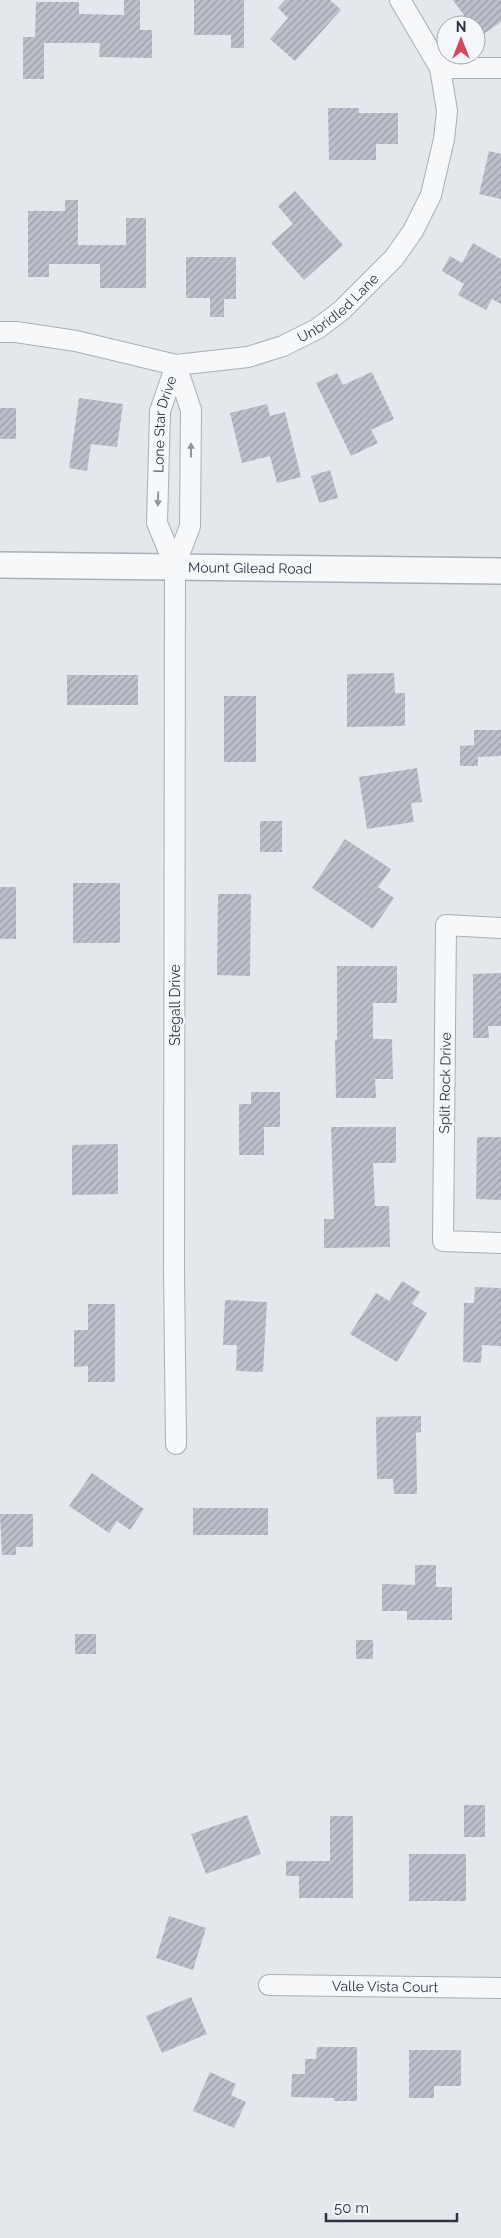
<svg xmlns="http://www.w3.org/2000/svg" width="501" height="2238" viewBox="0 0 501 2238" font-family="Raleway,sans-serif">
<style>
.building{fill:url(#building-hatch)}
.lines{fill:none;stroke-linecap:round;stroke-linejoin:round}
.minor-casing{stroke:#a9aeb7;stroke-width:22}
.tertiary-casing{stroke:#a9aeb7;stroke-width:28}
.minor{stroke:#f7f8fa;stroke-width:20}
.tertiary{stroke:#f7f8fa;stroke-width:25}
.oneway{fill:#9196a0}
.labels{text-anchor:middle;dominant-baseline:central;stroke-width:5;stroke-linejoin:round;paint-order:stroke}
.street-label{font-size:14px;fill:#2b3445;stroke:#f4f6f9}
</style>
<defs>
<pattern id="building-hatch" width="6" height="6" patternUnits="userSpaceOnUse" patternTransform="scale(1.25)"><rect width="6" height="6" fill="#bbc0ca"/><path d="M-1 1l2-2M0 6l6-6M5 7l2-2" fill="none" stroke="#989da6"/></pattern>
</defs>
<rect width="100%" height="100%" fill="#e4e7ec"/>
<g class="building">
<polygon points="124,0 140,0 140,30 152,30 152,58 99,57 100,43 44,43 44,79 23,79 23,37 35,37 36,2 79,2 79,14 124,15"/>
<polygon points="194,0 244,0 244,48 231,48 231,35 194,35"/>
<polygon points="285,0 330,0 341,10 295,61 270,39 288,18 278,8"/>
<polygon points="453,0 501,0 501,22 479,37 476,32 476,25 471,25"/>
<polygon points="328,108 359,108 359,113 398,113 398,144 376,144 376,160 329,160"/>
<polygon points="489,151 501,154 501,199 479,194"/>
<polygon points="295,191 343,245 304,280 271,243 293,224 278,206"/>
<polygon points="65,200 78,200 78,245 126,245 126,218 146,218 146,288 100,288 100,264 49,264 49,277 28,277 28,211 65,211"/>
<polygon points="473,243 501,259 501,304 492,299 486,310 458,295 464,284 442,271 450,256 462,263"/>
<polygon points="186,257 236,257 236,299 224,299 224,317 210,317 210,298 186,298"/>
<polygon points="372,372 394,419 371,430 378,443 351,456 316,383 337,373 343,385"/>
<polygon points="79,398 123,404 117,447 91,444 87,471 69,468"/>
<polygon points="267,404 270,416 285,412 301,477 277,483 270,456 242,463 230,413"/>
<rect x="0" y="408" width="16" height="31"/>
<polygon points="330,470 338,498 319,503 311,476"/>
<polygon points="394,673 395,693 405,693 405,726 347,727 347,674"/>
<rect x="67" y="675" width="71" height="30"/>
<rect x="224" y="696" width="32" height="66"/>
<polygon points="474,730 501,730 501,756 478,757 478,766 460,766 460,746 474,745"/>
<polygon points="417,768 422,802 411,803 414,822 367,829 359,777"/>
<rect x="260" y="821" width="22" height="31"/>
<polygon points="345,839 391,869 378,887 394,898 373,929 312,888"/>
<rect x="73" y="883" width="47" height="60"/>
<rect x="0" y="887" width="16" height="52"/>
<polygon points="218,894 251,894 250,976 217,975"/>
<polygon points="337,966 397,966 397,1003 373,1003 373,1039 392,1039 393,1079 375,1079 376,1098 336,1098 335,1040 337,1040"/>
<polygon points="501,973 501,1026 488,1026 489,1038 473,1038 473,974"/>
<polygon points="251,1092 280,1092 280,1127 264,1127 264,1155 239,1155 239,1104 251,1104"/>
<polygon points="331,1127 396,1127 396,1163 373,1163 375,1206 389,1206 390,1247 324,1248 324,1219 334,1219"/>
<polygon points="477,1137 501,1137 501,1200 476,1199"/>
<polygon points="118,1144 118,1194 72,1195 72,1145"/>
<polygon points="402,1281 420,1292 412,1304 427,1313 397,1362 350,1334 376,1293 389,1301"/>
<polygon points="475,1287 501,1288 501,1346 482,1345 481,1363 463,1362 464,1303 474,1303"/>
<polygon points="225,1300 267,1302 263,1372 236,1371 237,1345 223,1345"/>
<polygon points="88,1304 115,1304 115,1382 88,1382 88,1366 74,1367 74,1330 88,1330"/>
<polygon points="421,1416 421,1432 416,1433 417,1494 394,1494 393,1479 377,1479 376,1417"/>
<polygon points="92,1473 144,1509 130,1530 117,1521 109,1533 69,1506"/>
<rect x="193" y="1508" width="75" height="27"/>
<polygon points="0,1514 33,1514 33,1547 16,1547 16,1555 2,1555"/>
<polygon points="415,1565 436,1565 436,1587 452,1587 452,1620 407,1620 407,1611 382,1611 382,1584 415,1585"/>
<rect x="75" y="1634" width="21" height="20"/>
<rect x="356" y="1640" width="17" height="19"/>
<rect x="464" y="1805" width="21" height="32"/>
<polygon points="247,1815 261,1854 206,1874 191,1834"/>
<polygon points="330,1816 353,1816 353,1898 299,1898 299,1876 286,1876 286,1861 330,1861"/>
<rect x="409" y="1854" width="57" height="47"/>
<polygon points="169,1916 206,1928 193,1970 156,1958"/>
<polygon points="191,1997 207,2034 162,2053 146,2016"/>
<polygon points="317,2047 357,2047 357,2101 334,2101 334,2098 291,2097 292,2074 305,2074 305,2059 316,2059"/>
<polygon points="409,2050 461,2050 461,2086 434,2086 434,2098 409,2098"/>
<polygon points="210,2072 236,2084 231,2095 246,2102 234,2128 193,2111"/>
</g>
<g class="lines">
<g class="minor-casing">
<g id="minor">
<polyline points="440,68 501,68"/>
<path id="s1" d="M0,332H16L76,341L176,365L248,357L283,346L317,329L342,310L394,258L413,231L431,195L444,139L447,111L440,68L400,0"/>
<polyline points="176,365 191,410 190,526 175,566 174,1271 176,1444"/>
<path id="s2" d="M175,566L157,523L160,411L176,365"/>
<polyline points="501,928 446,925 443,1241 501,1243"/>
<path id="s3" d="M269,1985L501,1988"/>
</g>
</g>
<g class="tertiary-casing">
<g id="tertiary">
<path id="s4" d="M0,565L501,571"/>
</g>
</g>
<use href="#minor" class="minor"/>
<use href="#tertiary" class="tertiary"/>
</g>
<defs><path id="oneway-solid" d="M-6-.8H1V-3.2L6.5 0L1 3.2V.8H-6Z" transform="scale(1.25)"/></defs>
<g class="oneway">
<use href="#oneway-solid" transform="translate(191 450) rotate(-90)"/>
<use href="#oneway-solid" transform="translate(158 499) rotate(92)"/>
</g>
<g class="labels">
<g class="street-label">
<text stroke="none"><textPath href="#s1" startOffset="356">Unbridled Lane</textPath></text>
<text stroke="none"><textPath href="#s2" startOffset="146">Lone Star Drive</textPath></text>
<text stroke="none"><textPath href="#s4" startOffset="250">Mount Gilead Road</textPath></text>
<text transform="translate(175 1005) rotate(-90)">Stegall Drive</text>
<text transform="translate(445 1083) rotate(-89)">Split Rock Drive</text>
<text stroke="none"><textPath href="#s3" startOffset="116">Valle Vista Court</textPath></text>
</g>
</g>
<g transform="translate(461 40)"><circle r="24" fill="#f4f6f9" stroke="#a4a8b1"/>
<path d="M0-4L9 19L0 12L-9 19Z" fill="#d1495b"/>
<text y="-8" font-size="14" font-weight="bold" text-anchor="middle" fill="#2b3445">N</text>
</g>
<path d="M326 2213v8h131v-8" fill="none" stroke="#2b3445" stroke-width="2.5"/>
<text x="334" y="2213" font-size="15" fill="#2b3445" stroke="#f4f6f9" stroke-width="4" paint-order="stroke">50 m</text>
</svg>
